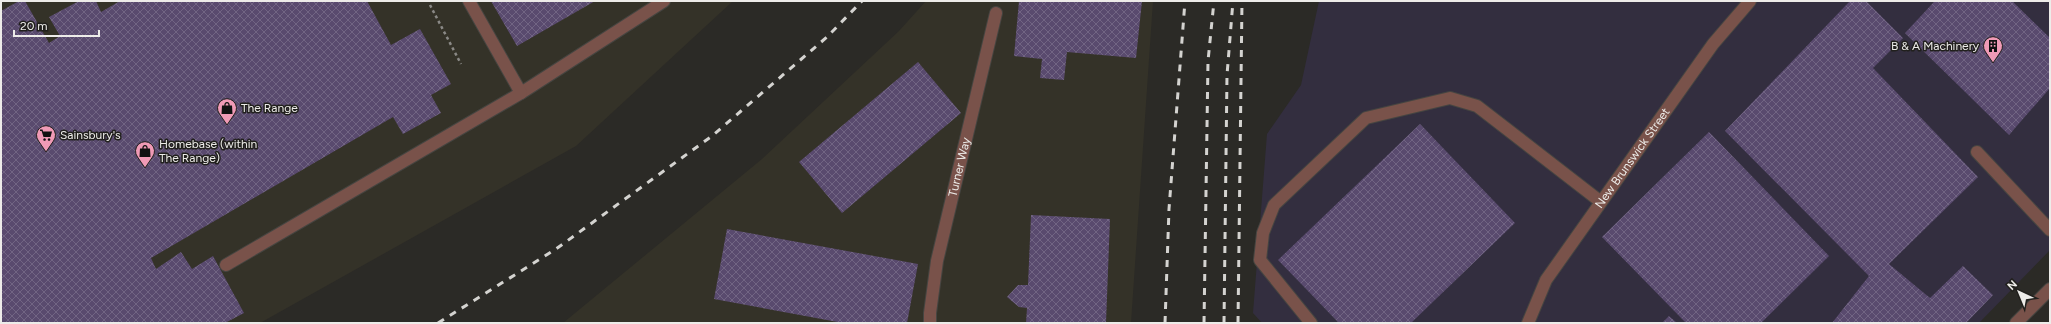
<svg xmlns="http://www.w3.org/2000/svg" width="2051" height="324" viewBox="0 0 2051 324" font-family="Figtree,sans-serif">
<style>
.built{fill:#343228}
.industrial{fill:#332e3f}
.building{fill:url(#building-cross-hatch)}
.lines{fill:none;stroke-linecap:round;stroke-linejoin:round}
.service-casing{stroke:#464541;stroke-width:14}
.tertiary-casing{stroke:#464541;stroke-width:14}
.path{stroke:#8a8986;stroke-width:2.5;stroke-dasharray:3 3;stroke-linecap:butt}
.service{stroke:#79524a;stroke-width:12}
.tertiary{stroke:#79524a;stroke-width:12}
.rail{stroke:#d4d3d0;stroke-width:3;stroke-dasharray:7 7;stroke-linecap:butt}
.labels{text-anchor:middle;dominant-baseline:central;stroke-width:3;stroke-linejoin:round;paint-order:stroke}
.poi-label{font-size:12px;fill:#edece9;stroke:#21201d;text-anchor:start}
.street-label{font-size:12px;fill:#edece9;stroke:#21201d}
</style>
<defs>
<pattern id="building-cross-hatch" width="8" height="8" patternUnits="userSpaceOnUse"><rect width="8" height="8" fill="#594a6e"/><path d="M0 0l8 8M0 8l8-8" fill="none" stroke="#716483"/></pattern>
</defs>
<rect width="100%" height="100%" fill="#2b2a26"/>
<g class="built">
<polygon points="1,1 733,1 576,146 260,323 1,323"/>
<polygon points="926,1 1153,1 1131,323 563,323 762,159 899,31"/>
</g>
<polygon class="industrial" points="1319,1 2050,1 2050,250 1979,323 1262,323 1253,313 1267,134 1301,85"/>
<g class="building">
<polygon points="19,1 25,1 49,43 60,36 49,17 79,1 96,1 101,12 120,1 367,1 391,45 420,29 451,84 431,95 441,113 403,134 393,117 151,258 156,269 181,252 192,269 213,256 244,313 225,323 1,323 1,11"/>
<polygon points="491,1 595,1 517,46"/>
<polygon points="1019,1 1142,1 1136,58 1067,52 1064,80 1040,78 1042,59 1014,56"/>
<polygon points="1850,1 1866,1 1903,38 1873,68 1978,177 1889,264 1930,298 1963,266 1993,295 1966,323 1832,323 1869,276 1725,131"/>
<polygon points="1935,1 2012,1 2050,38 2050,88 2009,135 1905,33"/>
<polygon points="918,62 961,113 842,213 799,162"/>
<polygon points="1420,124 1515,223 1411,323 1339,323 1278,260"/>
<polygon points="1709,132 1829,256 1761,323 1686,323 1602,237"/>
<polygon points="1031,215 1110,219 1106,323 1026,323 1027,308 1019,307 1007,297 1018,285 1028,285"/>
<polygon points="727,229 918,264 907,323 843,323 714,299"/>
<polygon points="1669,316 1677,323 1662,323"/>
</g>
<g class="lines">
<g class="service-casing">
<g id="service">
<polyline points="521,93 664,1"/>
<polyline points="1977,152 2050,230"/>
<polyline points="226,265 521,93 469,1"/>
<path id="s1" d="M930,323V313L937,261L996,13"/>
<polyline points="1311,323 1260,260 1263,233 1274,205 1366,118 1450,98 1477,106 1601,202"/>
<path id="s2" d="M1528,323L1546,280L1713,44L1750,1"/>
</g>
</g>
<g class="tertiary-casing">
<polyline id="tertiary" points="2016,323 2050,289"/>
</g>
<polyline class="path" points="430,5 461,64"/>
<use href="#service" class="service"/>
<use href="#tertiary" class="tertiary"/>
<g class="rail">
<polyline points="438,323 556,249 712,136 827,37 862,1"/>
<polyline points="1165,323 1169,209 1185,1"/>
<polyline points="1204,323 1208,61 1214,1"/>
<polyline points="1224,323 1227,75 1233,1"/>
<polyline points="1238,323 1242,1"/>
</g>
</g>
<defs>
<g id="building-pin" transform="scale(1)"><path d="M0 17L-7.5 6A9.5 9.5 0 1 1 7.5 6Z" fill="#f09ab6" stroke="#21201d"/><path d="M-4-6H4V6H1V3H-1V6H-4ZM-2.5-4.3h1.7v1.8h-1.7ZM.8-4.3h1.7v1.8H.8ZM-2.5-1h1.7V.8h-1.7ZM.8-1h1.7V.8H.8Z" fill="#111"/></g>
<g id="shop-pin" transform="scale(1)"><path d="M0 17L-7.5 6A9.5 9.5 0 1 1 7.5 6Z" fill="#f09ab6" stroke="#21201d"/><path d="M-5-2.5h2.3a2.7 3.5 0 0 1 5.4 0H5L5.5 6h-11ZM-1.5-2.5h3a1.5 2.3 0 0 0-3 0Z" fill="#111"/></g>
<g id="supermarket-pin" transform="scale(1)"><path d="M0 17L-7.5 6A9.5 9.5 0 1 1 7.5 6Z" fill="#f09ab6" stroke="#21201d"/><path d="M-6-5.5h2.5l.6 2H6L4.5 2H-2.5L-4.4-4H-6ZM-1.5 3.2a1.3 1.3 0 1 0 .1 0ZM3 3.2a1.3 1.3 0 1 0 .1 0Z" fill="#111"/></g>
</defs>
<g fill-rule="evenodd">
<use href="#building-pin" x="1993" y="46"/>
<use href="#shop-pin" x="227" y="108"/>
<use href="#supermarket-pin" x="46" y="135"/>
<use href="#shop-pin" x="145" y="151"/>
</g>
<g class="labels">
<g class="poi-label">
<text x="1979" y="46" text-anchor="end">B &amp; A Machinery</text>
<text x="241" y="108">The Range</text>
<text x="60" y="135">Sainsbury's</text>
<text x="159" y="144">Homebase (within<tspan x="159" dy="14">The Range)</tspan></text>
</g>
<g class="street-label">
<text stroke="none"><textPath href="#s2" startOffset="196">New Brunswick Street</textPath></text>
<text stroke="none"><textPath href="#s1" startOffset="159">Turner Way</textPath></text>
</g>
</g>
<rect width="2051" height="324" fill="none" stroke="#edece9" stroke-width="4"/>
<g transform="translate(2019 292) rotate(316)" stroke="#21201d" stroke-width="3" paint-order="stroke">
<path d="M0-3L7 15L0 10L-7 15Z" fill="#edece9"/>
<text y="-6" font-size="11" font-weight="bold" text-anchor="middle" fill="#edece9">N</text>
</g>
<path d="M14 30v6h85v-6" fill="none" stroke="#edece9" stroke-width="2"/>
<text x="20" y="30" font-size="12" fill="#edece9" stroke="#21201d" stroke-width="3" paint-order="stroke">20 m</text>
</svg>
